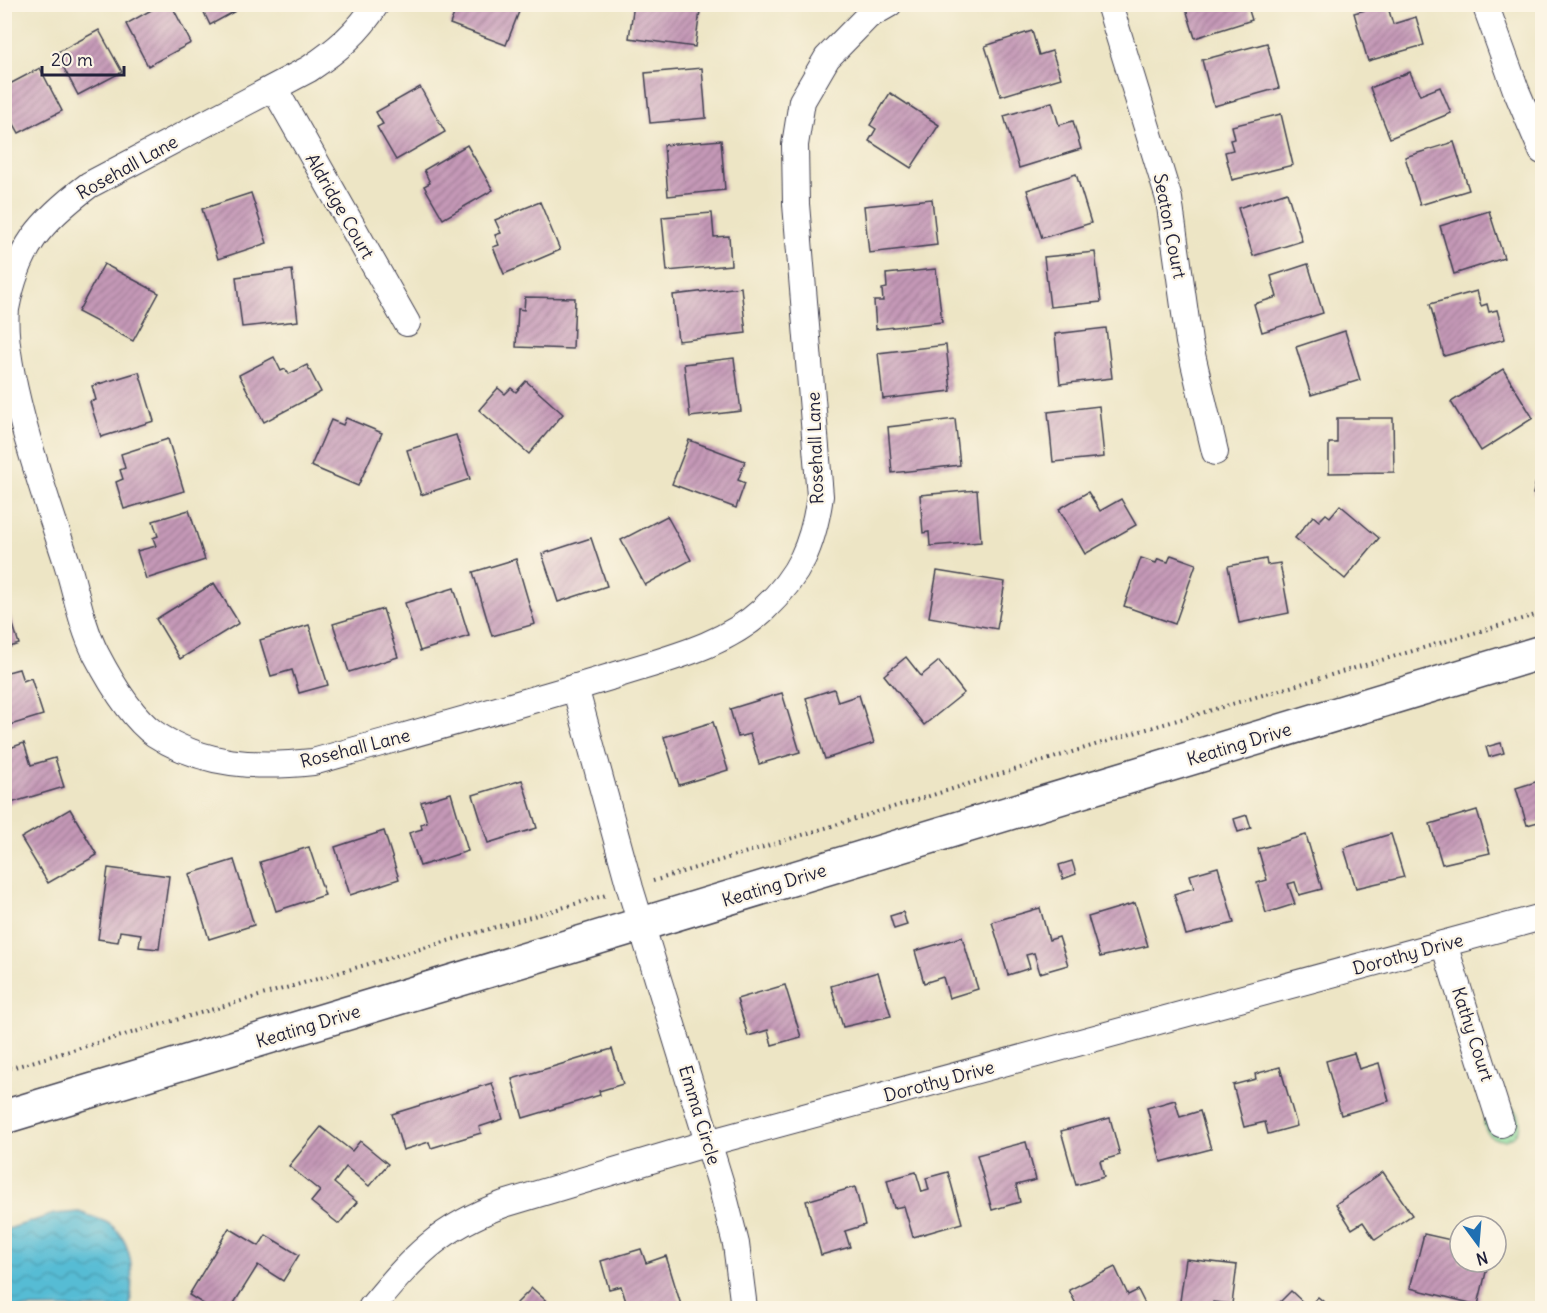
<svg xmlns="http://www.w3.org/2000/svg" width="1547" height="1313" viewBox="0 0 1547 1313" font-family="Delius,sans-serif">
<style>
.grass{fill:url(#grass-dots);stroke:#58816e;stroke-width:1.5}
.water{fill:url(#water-waves);stroke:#3c6f88;stroke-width:1.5}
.building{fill:url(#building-hatch)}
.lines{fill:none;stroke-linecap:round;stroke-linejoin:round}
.minor-casing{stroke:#403f50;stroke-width:28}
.tertiary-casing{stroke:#403f50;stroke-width:36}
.path{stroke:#403f50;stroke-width:4;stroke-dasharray:1.5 4.5;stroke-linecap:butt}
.minor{stroke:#fff;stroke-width:26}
.tertiary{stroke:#fff;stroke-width:33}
.labels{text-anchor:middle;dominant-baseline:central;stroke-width:4.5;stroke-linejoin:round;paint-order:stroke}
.street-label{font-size:18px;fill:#22223b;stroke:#fcf5e5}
</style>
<defs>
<pattern id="grass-dots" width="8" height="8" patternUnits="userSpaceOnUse" patternTransform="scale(1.5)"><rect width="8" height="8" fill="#8fe0a0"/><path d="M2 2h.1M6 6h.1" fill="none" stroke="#7bc08b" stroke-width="1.8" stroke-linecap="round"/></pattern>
<pattern id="water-waves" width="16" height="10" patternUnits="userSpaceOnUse" patternTransform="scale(1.5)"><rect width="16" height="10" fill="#56bcd4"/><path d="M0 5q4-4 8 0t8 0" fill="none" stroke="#4798ad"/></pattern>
<pattern id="building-hatch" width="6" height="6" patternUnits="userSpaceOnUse" patternTransform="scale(1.5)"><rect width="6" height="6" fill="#c599b7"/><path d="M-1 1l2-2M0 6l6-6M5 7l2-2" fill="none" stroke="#a07c96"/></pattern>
</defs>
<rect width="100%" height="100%" fill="#fcf5e5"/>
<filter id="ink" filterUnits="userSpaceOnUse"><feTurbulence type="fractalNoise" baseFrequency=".0167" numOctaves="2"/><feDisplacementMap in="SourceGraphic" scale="12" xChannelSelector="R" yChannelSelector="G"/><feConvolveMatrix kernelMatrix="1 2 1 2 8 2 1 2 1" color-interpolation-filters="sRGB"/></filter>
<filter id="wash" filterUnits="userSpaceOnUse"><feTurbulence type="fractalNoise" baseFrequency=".008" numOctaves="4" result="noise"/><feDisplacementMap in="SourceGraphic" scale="24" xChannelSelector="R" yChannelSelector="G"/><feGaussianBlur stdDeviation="1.35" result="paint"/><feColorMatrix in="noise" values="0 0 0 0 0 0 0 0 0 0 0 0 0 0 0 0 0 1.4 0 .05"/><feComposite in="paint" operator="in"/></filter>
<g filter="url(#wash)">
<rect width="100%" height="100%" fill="#ede5c5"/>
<circle class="grass" cx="1502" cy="1122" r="18"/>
<path class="water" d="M79,1212C88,1216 98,1218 106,1222C136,1239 133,1279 130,1308H5V1230L54,1214Z"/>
<g id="blocks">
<g class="building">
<polygon points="162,4 171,4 191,43 148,66 126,24"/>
<polygon points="200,4 248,4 210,25"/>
<polygon points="458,4 522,4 506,45 450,24"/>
<polygon points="634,4 701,4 695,47 629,38"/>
<polygon points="1200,4 1247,4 1252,20 1195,38 1186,9"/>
<polygon points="1387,4 1393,24 1416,17 1424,45 1368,61 1354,13"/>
<polygon points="99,30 122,72 78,95 56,53"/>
<polygon points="1032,31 1039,55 1052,51 1061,78 1001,96 985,46"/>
<polygon points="1267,43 1279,88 1214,106 1202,60"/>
<polygon points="40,68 62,111 19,133 4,106 4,87"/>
<polygon points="702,68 706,118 650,123 645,73"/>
<polygon points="1410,72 1420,95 1440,87 1451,113 1390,138 1370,88"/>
<polygon points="420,87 445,132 396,160 377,127 383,124 376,112"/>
<polygon points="890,93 939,125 911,168 869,141 876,129 870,125"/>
<polygon points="1052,102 1059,125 1073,121 1081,149 1019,168 1004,116"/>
<polygon points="1281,114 1293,165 1232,180 1225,152 1233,150 1230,140 1235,139 1232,126"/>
<polygon points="721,140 725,190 668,196 664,145"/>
<polygon points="1454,142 1469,190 1420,205 1405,157"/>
<polygon points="467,145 493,190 443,219 424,186 430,183 424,170"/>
<polygon points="1076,174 1091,223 1042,238 1027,190"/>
<polygon points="1287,192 1302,241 1253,256 1238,208"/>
<polygon points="251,193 267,243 218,259 202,209"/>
<polygon points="932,199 937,245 869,253 864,206"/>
<polygon points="540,202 560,250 504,274 493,247 499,245 495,235 501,233 495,220"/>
<polygon points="1489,211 1504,258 1454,274 1440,226"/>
<polygon points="712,213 714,237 729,236 731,265 667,271 662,217"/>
<polygon points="1095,252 1101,302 1050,307 1044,257"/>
<polygon points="104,264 159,293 133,341 78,312"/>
<polygon points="1308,264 1323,313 1262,332 1254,304 1277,297 1271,276"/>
<polygon points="936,269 942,322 876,329 874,301 883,301 882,289 887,288 886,274"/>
<polygon points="292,270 298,321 242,327 236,277"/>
<polygon points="741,287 746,333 678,341 673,295"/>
<polygon points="1477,291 1481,306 1487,304 1489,312 1497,310 1505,339 1444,356 1430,304"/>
<polygon points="525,297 575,298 573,349 516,347 518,309 524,310"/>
<polygon points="1106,328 1112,378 1060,384 1055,334"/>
<polygon points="1345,331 1360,380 1311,395 1296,347"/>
<polygon points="946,345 951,391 883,399 878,353"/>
<polygon points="274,357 281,371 285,369 289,374 307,365 321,392 264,422 239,375"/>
<polygon points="734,358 741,411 690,417 684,364"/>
<polygon points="1503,369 1533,418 1481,451 1451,402"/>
<polygon points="139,372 154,421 101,437 90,402 96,400 92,386"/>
<polygon points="526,381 563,414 529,454 479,410 498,388 505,394 511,388 516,392"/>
<polygon points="1099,406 1104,457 1053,462 1048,412"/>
<polygon points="346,418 382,433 358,486 311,466 331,420 343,425"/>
<polygon points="1337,418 1393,418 1394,472 1329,473 1329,443 1337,443"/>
<polygon points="955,419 960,465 892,473 888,427"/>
<polygon points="456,435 470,479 421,495 407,450"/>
<polygon points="168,439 184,491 124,509 116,482 123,479 120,470 125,468 121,454"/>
<polygon points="689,440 745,461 738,480 745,483 736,508 672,484"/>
<polygon points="1542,455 1542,496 1533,494"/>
<polygon points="977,490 981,542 930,546 929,532 923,533 920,495"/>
<polygon points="1088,492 1100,511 1121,499 1136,525 1085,554 1059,509"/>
<polygon points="1340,505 1379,538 1345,579 1295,538 1313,516 1319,521 1326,514 1330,517"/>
<polygon points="189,510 205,560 146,579 137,551 156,546 153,538 158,536 153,521"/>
<polygon points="667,516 691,560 645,585 621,540"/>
<polygon points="591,538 607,586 558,602 542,554"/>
<polygon points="1171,555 1196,564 1175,624 1124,606 1141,558 1156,563 1158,559 1168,562"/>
<polygon points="516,559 535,624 492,636 473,572"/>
<polygon points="1266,559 1267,565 1280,563 1289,613 1239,623 1228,566"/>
<polygon points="937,571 1005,582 997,629 929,617"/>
<polygon points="214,583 239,623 180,659 156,619"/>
<polygon points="454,588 469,636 420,651 405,603"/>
<polygon points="383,609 398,657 349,672 333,624"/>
<polygon points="10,615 19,644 4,649 4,617"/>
<polygon points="309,625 328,685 299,693 292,670 271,676 260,640"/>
<polygon points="906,657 921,676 939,661 964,693 924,725 884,675"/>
<polygon points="19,669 23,681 31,678 43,715 4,727 4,673"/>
<polygon points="834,689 838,702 859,695 874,743 825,759 806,698"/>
<polygon points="782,693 800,752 759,764 750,734 738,737 730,709"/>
<polygon points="713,722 728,770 679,785 664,737"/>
<polygon points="24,743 31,765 55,758 64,787 4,805 4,750"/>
<polygon points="1501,743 1504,753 1489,757 1486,747"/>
<polygon points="522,780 537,828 488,843 473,795"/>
<polygon points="1542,780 1542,821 1527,825 1516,788"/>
<polygon points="451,793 468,851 420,866 409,833 422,829 421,824 427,822 421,802"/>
<polygon points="70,809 97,855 48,883 21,838"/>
<polygon points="1477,810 1490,853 1442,864 1430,824"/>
<polygon points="1247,815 1251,828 1238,832 1234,819"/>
<polygon points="384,831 399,879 350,895 335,847"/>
<polygon points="1391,834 1404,877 1356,888 1344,848"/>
<polygon points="1306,835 1322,889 1299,895 1295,882 1288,884 1295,904 1266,913 1257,883 1267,880 1258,849"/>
<polygon points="309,847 325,895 276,911 260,862"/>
<polygon points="234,860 254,925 209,939 189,874"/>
<polygon points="1072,861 1076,874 1063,879 1059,865"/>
<polygon points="1218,867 1234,923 1186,935 1174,894 1194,888 1190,875"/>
<polygon points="108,868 169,876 159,949 139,947 141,934 120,931 118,942 98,939"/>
<polygon points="1135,903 1148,946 1100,957 1088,917"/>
<polygon points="1040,908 1049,940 1059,937 1068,965 1040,973 1034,953 1026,955 1030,968 1008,975 992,922"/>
<polygon points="903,912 907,925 894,929 890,916"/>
<polygon points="962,937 978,989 949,998 943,977 924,983 915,951"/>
<polygon points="878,972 891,1016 843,1027 831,986"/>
<polygon points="785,985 801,1037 772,1045 768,1030 748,1036 737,999"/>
<polygon points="612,1049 623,1084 599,1091 600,1095 523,1118 512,1079"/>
<polygon points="1354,1053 1359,1069 1379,1063 1389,1101 1341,1115 1326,1061"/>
<polygon points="1280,1067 1297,1126 1268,1134 1265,1122 1244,1127 1233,1085 1256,1079 1255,1074"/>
<polygon points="492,1083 503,1119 479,1127 481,1133 431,1148 429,1142 403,1150 392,1114"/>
<polygon points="1175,1100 1180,1117 1200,1111 1211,1149 1161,1162 1147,1108"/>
<polygon points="1110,1118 1120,1155 1100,1161 1104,1177 1076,1185 1061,1131"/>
<polygon points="321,1127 352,1151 360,1141 388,1164 369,1186 346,1167 334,1183 357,1202 339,1224 311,1202 320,1191 289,1166"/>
<polygon points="1026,1142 1036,1180 1016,1185 1020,1202 992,1210 977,1155"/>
<polygon points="916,1172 922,1192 929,1190 926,1178 948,1172 962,1223 913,1237 904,1206 894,1208 887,1180"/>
<polygon points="1383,1172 1412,1215 1375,1240 1363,1222 1352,1229 1336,1204"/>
<polygon points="855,1187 865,1225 845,1231 850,1247 821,1255 806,1201"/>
<polygon points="229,1228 259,1246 266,1235 299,1255 283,1281 258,1265 231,1308 210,1308 189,1295"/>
<polygon points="1424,1234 1460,1242 1460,1262 1487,1268 1478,1305 1410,1288"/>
<polygon points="641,1249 646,1263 666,1256 681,1305 669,1308 628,1308 621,1286 609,1289 601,1261"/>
<polygon points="1186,1259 1237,1265 1232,1304 1213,1302 1213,1308 1179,1308"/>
<polygon points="1115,1267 1128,1295 1138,1290 1147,1308 1078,1308 1069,1290"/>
<polygon points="532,1288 554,1308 512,1308"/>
<polygon points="1291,1291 1308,1307 1318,1297 1331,1308 1274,1308"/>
</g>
</g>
</g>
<g filter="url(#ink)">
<use href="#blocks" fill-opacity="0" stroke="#403f50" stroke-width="1.5"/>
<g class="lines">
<g class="minor-casing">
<g id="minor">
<path d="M376,4C359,32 336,51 309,69L89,185C40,222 18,247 6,309C0,371 47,501 67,563C76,592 82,627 96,654C109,679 132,718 155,734C204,766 257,768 313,762C412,734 511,707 610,677C661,660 722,648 763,610C800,575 813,545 820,496L796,204L795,145L802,101L827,58L868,16L889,4"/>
<polyline points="1109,4 1169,199 1189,342 1215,452"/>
<polyline points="1485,4 1516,90 1542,151"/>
<polyline points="274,88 407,323"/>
<polyline points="575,687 630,888 720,1181 736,1244 744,1308"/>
<polyline points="1444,944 1501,1124"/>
<path d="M371,1308C414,1256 439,1228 504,1204L708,1143L1542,917"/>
</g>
</g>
<g class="tertiary-casing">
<polyline id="tertiary" points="4,1117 1542,652"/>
</g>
<g class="path">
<polyline points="653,881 1147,729 1542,613"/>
<polyline points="4,1070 606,895"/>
</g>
<use href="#minor" class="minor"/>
<use href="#tertiary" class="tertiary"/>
</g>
</g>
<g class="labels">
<g class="street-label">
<text transform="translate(127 167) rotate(-29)">Rosehall Lane</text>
<text transform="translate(340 206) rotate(60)">Aldridge Court</text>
<text transform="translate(1170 226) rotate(79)">Seaton Court</text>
<text transform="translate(815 448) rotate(-92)">Rosehall Lane</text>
<text transform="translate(1239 744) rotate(-17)">Keating Drive</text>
<text transform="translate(355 748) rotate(-14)">Rosehall Lane</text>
<text transform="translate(774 885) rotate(-17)">Keating Drive</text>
<text transform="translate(1408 954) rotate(-15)">Dorothy Drive</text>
<text transform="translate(308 1026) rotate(-17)">Keating Drive</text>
<text transform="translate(1473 1034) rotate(72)">Kathy Court</text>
<text transform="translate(939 1081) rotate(-15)">Dorothy Drive</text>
<text transform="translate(700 1115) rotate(73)">Emma Circle</text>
</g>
</g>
<rect width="1547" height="1313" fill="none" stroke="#fcf5e5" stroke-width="24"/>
<g transform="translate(1478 1244) rotate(164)"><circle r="28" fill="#fcf5e5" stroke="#a5a1a1" stroke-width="1.5"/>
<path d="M0-4.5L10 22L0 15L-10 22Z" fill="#1f6fb2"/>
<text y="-9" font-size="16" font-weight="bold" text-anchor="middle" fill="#22223b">N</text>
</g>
<path d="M42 66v9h82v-9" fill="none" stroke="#22223b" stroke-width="3"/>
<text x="51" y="66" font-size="18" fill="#22223b" stroke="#fcf5e5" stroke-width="4.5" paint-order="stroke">20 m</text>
</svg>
